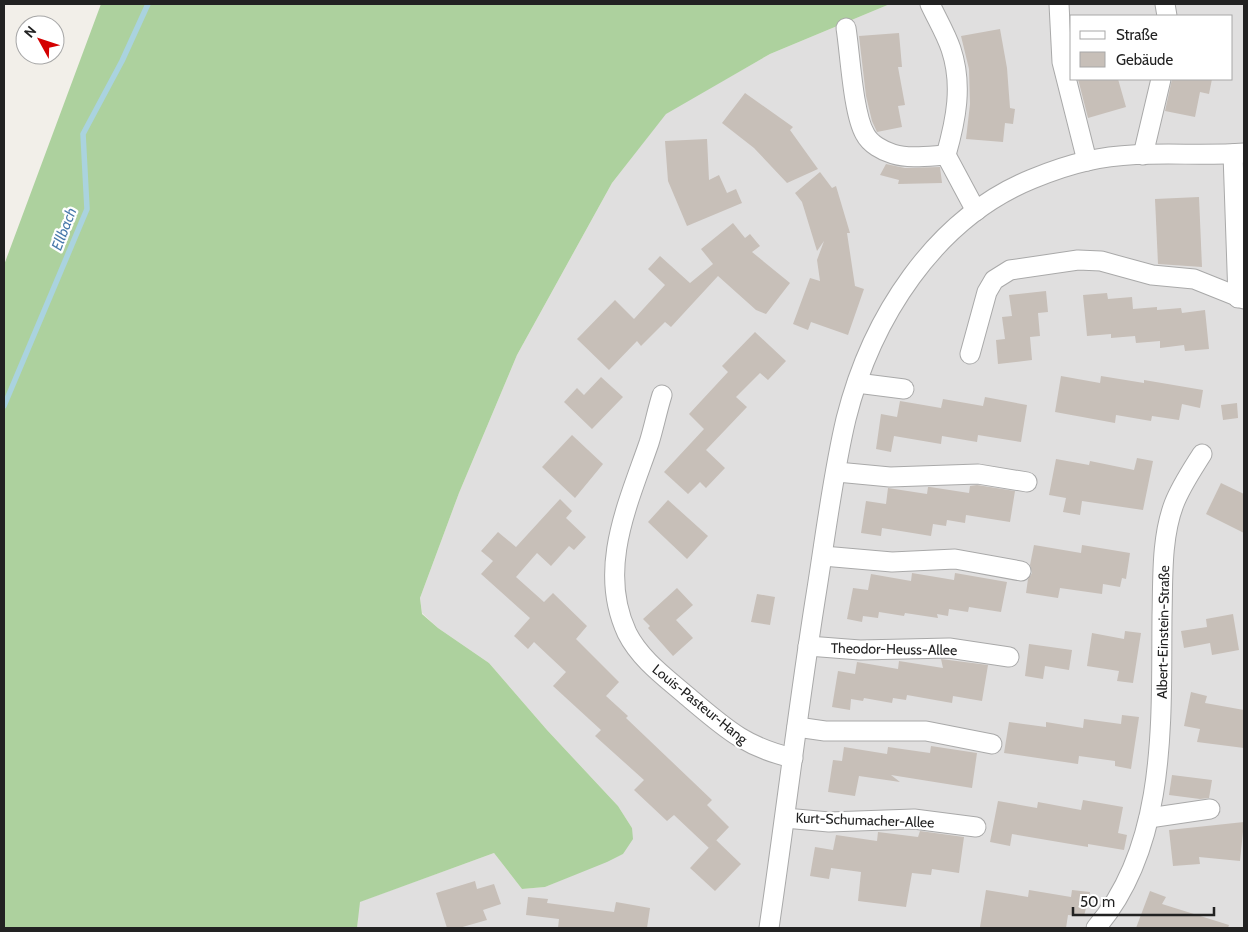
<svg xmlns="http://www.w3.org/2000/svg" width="1248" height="932" viewBox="0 0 1248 932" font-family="Cabin,sans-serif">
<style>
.residential{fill:#e0dfdf;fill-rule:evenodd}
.forest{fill:#add19e}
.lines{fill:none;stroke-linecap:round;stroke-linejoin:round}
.stream{stroke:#aad3df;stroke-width:5.5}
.building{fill:#c7bfb8}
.minor-casing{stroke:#a9a9a9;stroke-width:21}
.minor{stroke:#fff;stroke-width:19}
.labels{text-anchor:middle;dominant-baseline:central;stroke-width:4.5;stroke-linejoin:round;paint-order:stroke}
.street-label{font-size:14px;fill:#222;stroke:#fff}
.water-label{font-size:15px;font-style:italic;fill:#4a7aab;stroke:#fff}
</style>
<rect width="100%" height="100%" fill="#f2efe9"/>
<path class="residential" d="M890,4H1244V928H357L359,902L494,853L522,889L545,887L623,854L632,828L618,806L547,730L489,663L438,628L422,613L420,598L459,493L517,355L612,183L666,113L770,54ZM1072,16H1232V79H1072Z"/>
<polygon class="forest" points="101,4 890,4 770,54 666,114 612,183 517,355 459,493 420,598 422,614 438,628 489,663 547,730 618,806 632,828 633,839 623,854 607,862 545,887 522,889 494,853 360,902 357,928 4,928 4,265"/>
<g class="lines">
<polyline class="stream" points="4,406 87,209 83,134 122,61 148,4"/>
</g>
<g class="building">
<polygon points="1000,29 1007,68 1010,108 1015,109 1013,124 1005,123 1003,142 966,139 970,104 969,69 961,36"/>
<polygon points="899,33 902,67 898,67 905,105 898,106 902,127 877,132 872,121 866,96 859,36"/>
<polygon points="1078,79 1118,79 1126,107 1088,118"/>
<polygon points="1172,79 1212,79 1209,94 1200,92 1195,117 1165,111"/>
<polygon points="745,93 793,127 790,130 818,169 787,183 754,148 722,123"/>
<polygon points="707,139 709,180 719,175 727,193 736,189 742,203 687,226 668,181 665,141"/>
<polygon points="886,164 905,168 940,167 942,183 898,184 899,180 880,175"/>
<polygon points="820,172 832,188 836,186 850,233 847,233 855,286 864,289 848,335 811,322 808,330 793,324 810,278 820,281 817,260 824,241 817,251 802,202 795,193"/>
<polygon points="1199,197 1202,267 1158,264 1155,199"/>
<polygon points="733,223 745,238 750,234 760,246 752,252 790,283 766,314 756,310 718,276 671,327 665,322 641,346 637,341 609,370 577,339 615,300 634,319 665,285 648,269 660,256 690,283 713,264 701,249"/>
<polygon points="1046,291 1048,312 1038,313 1040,336 1030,337 1032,360 998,364 996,340 1005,339 1002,317 1012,316 1009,295"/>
<polygon points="1107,293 1108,299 1132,297 1133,309 1157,307 1157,310 1181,308 1182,313 1205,310 1209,349 1185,351 1184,345 1160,348 1160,341 1136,343 1135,336 1111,338 1111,334 1087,336 1083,295"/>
<polygon points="755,332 786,361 768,380 760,373 736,397 747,407 706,450 725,468 706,488 700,482 688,494 664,472 704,429 689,414 728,372 722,366"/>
<polygon points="1061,376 1100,383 1101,376 1144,383 1144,380 1203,390 1200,408 1182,404 1179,420 1152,416 1151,421 1116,415 1115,423 1055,412"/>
<polygon points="601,377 623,397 592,429 564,402 577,388 584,395"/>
<polygon points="985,397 1027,405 1021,442 978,435 977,442 942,436 941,444 894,436 891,452 876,449 881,414 897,417 900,401 941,408 943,399 983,406"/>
<polygon points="1237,403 1238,418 1223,420 1221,405"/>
<polygon points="572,435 603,464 575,498 542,467"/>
<polygon points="1137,458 1153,461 1143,510 1082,501 1080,515 1063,512 1066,498 1049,495 1056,459 1089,465 1090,461 1134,470"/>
<polygon points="1221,483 1244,494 1244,533 1206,514"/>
<polygon points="977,485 1015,491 1010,522 966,515 965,523 947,520 946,526 933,524 931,536 882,528 881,536 861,533 866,501 886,504 888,488 927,494 928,487 930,487 969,493 970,486"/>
<polygon points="560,499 572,511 566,518 586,537 574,550 569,546 551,566 537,553 516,577 544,602 553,593 587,626 576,639 619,682 606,696 628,716 626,718 712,800 707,805 729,827 709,848 674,815 667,821 634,790 644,780 595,736 601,730 553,686 566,672 534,642 528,649 514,636 530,618 481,574 493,561 481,551 498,532 516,547"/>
<polygon points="668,500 708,536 687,559 648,522"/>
<polygon points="1034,545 1081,553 1082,545 1130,553 1126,579 1122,578 1120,587 1103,584 1102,594 1060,588 1058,598 1026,593 1028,579 1032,573 1030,565"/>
<polygon points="912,573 954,580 955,573 1007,582 1001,612 969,607 968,612 949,609 948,616 937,614 938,618 905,613 904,616 879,612 878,618 863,616 862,622 847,619 853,588 868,590 871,574 911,581"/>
<polygon points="677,588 693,605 676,620 693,638 673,656 648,628 650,626 643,619"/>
<polygon points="757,594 775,597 770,625 751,622"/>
<polygon points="1233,614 1239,650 1212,655 1210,643 1184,648 1181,631 1207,627 1206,619"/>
<polygon points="1125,631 1141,633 1133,683 1117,681 1119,671 1087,666 1092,633 1124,639"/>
<polygon points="1029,644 1072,650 1069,670 1045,666 1043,679 1025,676"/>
<polygon points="941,659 988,665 982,701 953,696 952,703 907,695 906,700 893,698 892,703 864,698 863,701 851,699 850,710 832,707 838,671 855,674 857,662 898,669 899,661 943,668"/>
<polygon points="1191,692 1207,696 1205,703 1244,710 1244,748 1197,742 1200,729 1184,726"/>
<polygon points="1122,715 1139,717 1131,769 1115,766 1115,761 1079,756 1078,764 1004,753 1009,722 1046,727 1046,722 1083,728 1084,719 1121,724"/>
<polygon points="931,746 977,753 972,788 891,775 900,782 859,776 855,796 828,792 833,760 842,761 844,747 887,754 888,747 930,753"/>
<polygon points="1172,775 1212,780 1209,798 1200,799 1169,795"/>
<polygon points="1083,800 1123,807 1118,833 1127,835 1124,850 1088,844 1088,847 1012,834 1010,846 990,842 998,801 1037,808 1038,802 1081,810"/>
<polygon points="1244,822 1240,861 1199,857 1200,864 1173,866 1169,830"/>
<polygon points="920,831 964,837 959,873 932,869 931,875 912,873 906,907 858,901 861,872 831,868 829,879 810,876 815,847 833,850 836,835 877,841 878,832 918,837"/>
<polygon points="716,840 741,864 715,891 690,868"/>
<polygon points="475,881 477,889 494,884 501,904 483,910 487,920 459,928 447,928 436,893"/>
<polygon points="986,890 1028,897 1029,890 1071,897 1072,890 1090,892 1084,916 1068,915 1066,928 988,928 980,927"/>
<polygon points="1150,891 1166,897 1162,904 1229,925 1228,928 1136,928"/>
<polygon points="528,897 548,899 547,903 614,912 616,902 650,908 647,928 558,928 559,919 526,915"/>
</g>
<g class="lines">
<g class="minor-casing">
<g id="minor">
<path d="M930,4C937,19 946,34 951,49C963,85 956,120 946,155"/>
<polyline points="1059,4 1062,62 1087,161"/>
<polyline points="1165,4 1167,16"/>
<path d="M846,28C850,52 853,114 865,134C870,144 883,151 893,154C909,159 929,156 946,155L976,211"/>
<polyline points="1233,154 1238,298"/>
<polyline points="1143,155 1161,79"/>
<polyline points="970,354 987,292 994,280 1010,270 1078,260 1101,261 1152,275 1194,279 1244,299"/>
<polyline points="857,383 904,389"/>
<path d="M662,395C657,411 654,427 649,443C628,504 597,569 627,633C640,659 665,677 687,696C724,727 744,747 793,758"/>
<polyline points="837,472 890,477 978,474 1027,482"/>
<polyline points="823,556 892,562 955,559 1021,571"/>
<polyline points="808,646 860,650 949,648 1009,657"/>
<polyline points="797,727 825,731 926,731 992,744"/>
<polyline points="785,818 829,822 914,819 976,827"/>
<polyline points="1149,818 1210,809"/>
<path d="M769,928C785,819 798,709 815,601C825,540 832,478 846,419C871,319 934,219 1032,179C1049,172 1069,165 1087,161C1138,149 1193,157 1244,153"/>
<path d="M1096,928C1168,844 1161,720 1162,616C1163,580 1161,538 1174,504C1181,486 1192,470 1202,454"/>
</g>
</g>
<use href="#minor" class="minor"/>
</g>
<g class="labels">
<g class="street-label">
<text transform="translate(1163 632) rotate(-89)">Albert-Einstein-Straße</text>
<text transform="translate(894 649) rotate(1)">Theodor-Heuss-Allee</text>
<text transform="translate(700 704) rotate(39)">Louis-Pasteur-Hang</text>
<text transform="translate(865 820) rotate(2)">Kurt-Schumacher-Allee</text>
</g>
<g class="water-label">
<text transform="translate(64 229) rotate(-69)">Ellbach</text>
</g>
</g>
<rect width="1248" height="932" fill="none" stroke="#222222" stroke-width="10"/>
<rect x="1070" y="15" width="162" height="65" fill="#ffffff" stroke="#a7a7a7"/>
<rect x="1080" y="31" width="25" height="8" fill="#ffffff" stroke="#a7a7a7"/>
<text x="1116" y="40" font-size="15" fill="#222222">Straße</text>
<rect x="1080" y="52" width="25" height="15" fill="#c7bfb8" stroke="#a7a7a7"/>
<text x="1116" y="65" font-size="15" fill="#222222">Gebäude</text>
<g transform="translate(40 40) rotate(310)"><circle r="24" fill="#ffffff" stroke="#a7a7a7"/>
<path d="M0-4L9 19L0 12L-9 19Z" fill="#d40000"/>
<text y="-8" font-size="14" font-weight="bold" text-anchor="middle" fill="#222222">N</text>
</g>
<path d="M1073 907v8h141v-8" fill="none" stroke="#222222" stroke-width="2.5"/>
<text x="1080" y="907" font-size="15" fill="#222222" stroke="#ffffff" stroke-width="4" paint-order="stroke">50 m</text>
</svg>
